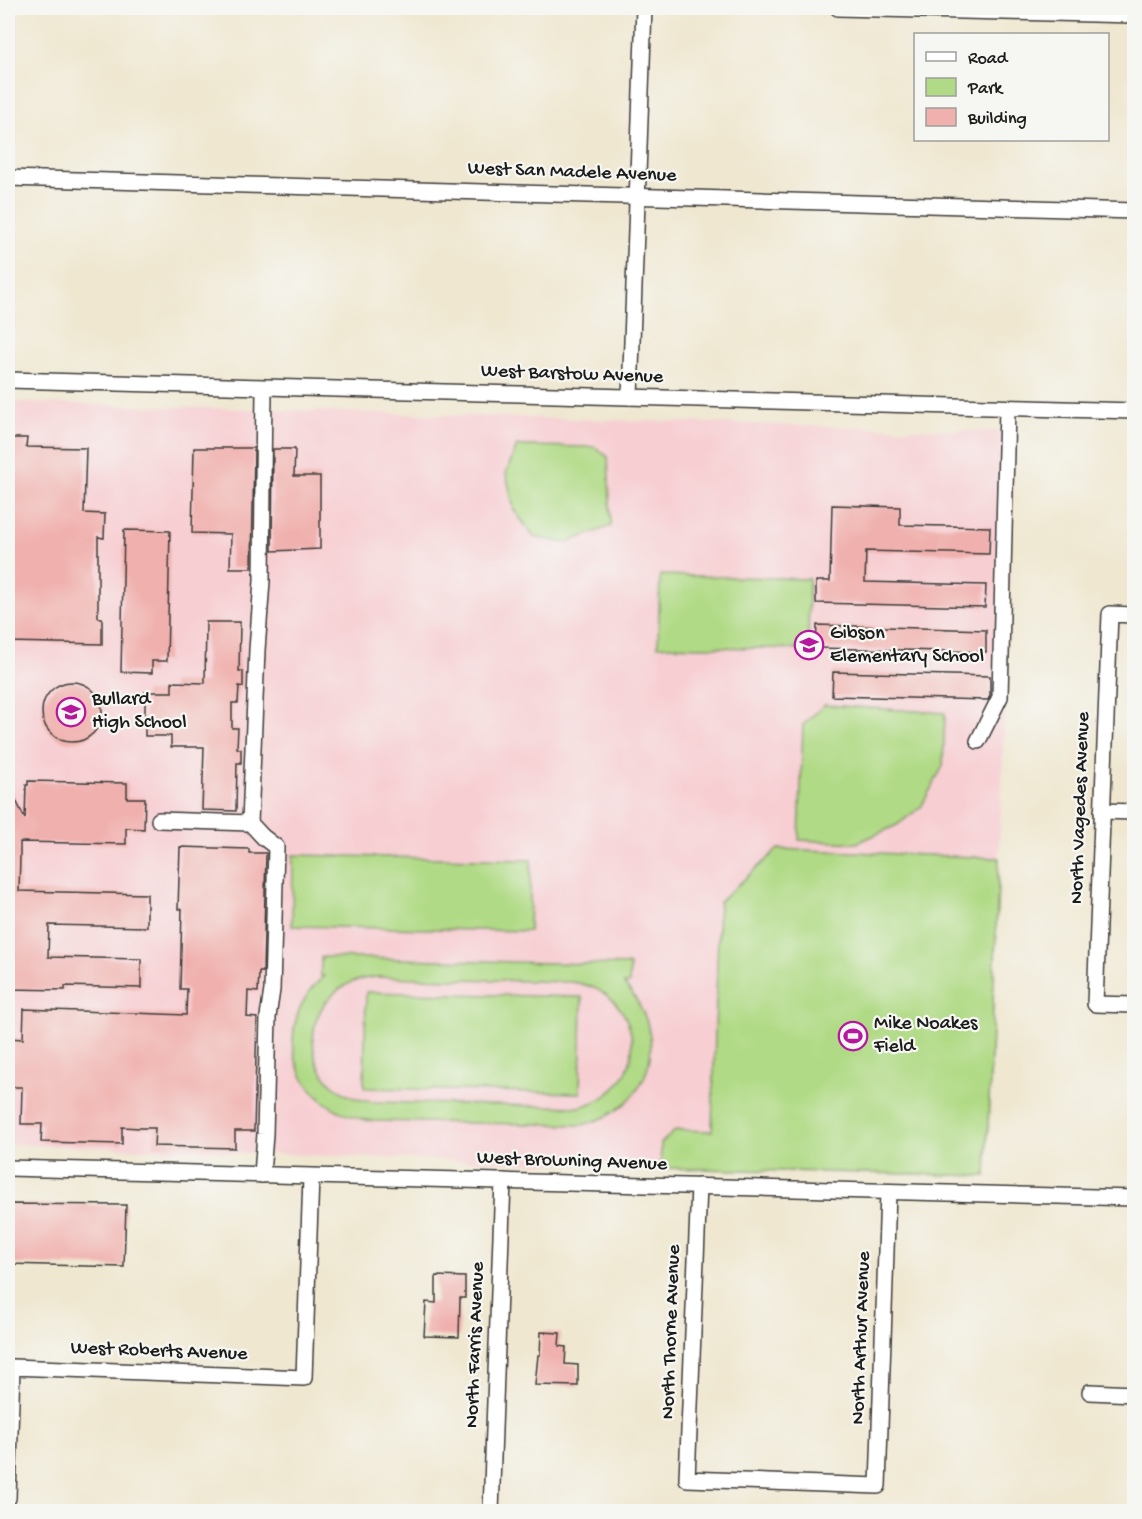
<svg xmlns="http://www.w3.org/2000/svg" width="1142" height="1519" viewBox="0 0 1142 1519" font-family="'Gochi Hand',sans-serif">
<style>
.built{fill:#f7cfd3}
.green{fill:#b0da85;stroke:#667b50;stroke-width:1.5;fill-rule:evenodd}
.building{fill:#f0b0ad}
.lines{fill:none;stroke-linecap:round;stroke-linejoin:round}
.minor-casing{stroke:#3c3a37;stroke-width:18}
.minor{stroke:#fff;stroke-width:15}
.labels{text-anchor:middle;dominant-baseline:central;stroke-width:4.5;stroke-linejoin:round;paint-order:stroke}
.street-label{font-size:20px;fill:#1c1c1c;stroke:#f6f6f2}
.poi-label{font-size:20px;fill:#1c1c1c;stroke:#f6f6f2;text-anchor:start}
</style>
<rect width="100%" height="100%" fill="#f6f6f2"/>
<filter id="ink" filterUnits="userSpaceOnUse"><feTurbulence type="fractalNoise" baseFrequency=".0167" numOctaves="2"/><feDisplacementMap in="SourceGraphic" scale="12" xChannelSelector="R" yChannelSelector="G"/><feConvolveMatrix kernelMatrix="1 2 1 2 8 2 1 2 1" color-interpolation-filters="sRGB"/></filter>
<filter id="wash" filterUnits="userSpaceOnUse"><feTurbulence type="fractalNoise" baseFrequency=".008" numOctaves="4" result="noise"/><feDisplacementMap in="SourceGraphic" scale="24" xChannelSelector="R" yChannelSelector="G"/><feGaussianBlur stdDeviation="1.35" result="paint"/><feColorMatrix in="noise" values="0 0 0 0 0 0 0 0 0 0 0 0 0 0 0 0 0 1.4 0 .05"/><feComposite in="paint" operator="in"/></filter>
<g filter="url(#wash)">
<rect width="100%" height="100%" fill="#efe7d0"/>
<polygon class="built" points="8,402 1015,432 999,858 778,849 713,1072 712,1132 661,1143 661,1168 8,1144"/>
<g class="green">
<polygon points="517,446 595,447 608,457 611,526 566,543 534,537 514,510 506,473"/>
<polygon points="660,575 809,579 808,649 658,646"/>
<polygon points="824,705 945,713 943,766 921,807 897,825 857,843 799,840 803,725"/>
<polygon points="778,849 999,858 986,1176 661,1168 661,1143 676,1130 712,1131 719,902"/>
<polygon points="293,855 531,860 529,931 292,926"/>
<path d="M321,957L630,965L629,984H624C673,1037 652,1109 582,1125L373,1121C296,1112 265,1029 324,976H321ZM377,977L571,982C648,991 654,1090 579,1107L374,1102C291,1094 294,982 377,977Z"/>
<polygon points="366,992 582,997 580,1093 364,1088"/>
</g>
<g id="blocks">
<g class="building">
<polygon points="8,438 27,438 26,447 86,448 84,513 105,514 104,538 98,537 98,618 102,618 102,644 8,642"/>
<polygon points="194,448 254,448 252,568 230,568 231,534 192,533"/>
<polygon points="273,449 295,449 294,476 320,476 320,549 272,551"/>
<polygon points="832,505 900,507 900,525 990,527 989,554 866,551 865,582 986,585 985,607 816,603 816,581 830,581"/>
<polygon points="124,530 170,531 167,661 152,661 152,673 121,672"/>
<polygon points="206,622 240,622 239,671 243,671 243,687 239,686 238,703 232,703 232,728 238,728 237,748 241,749 241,763 237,763 236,811 202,810 204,747 171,747 171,736 145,736 145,692 172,692 172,682 205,683"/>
<polygon points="817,625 986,630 986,652 816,648"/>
<polygon points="833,672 990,676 990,695 988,700 832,696"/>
<circle cx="72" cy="712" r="30"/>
<polygon points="28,781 127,783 127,798 145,798 144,829 126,828 126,844 20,842 20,857 19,891 147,894 147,927 49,925 48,957 141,959 141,988 65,986 65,990 8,989 8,784 25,819 26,785 28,785"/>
<polygon points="180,847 249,849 249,853 266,853 263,972 259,972 258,992 248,991 247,1017 257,1018 254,1131 235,1131 235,1148 154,1146 155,1128 140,1128 122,1127 122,1144 41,1142 42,1124 21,1124 22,1087 8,1087 8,1038 23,1039 24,1009 186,1015 187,989 180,989 182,909 178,909"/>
<polygon points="8,1204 126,1205 124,1267 8,1264"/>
<polygon points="436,1276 465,1277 465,1298 460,1298 459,1337 424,1336 426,1302 436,1303"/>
<polygon points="541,1332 560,1333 559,1346 566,1347 565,1364 578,1365 578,1386 535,1385 538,1355 540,1355"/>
</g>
</g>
</g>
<g filter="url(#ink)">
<use href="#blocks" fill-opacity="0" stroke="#3c3a37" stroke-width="1.5"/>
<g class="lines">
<g class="minor-casing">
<g id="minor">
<polyline points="838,8 1134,15"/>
<polyline points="8,178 1134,211"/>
<polyline points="8,380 1134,411"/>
<polyline points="630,397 644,8"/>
<polyline points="1134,615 1110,614 1095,1004 1134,1005"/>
<polyline points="978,741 1000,697 1007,408"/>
<polyline points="1102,811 1134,812"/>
<polyline points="159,820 250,823"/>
<polyline points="8,1168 1134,1198"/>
<polyline points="262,1175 265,1134 268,1017 272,990 276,847 263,837 250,823 257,650 262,581 264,388"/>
<polyline points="699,1186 687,1479 878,1486 888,1193"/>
<polyline points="1090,1392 1134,1394"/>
<polyline points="8,1498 12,1367 304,1378 311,1177"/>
<polyline points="491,1512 503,1181"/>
</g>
</g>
<use href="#minor" class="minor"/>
</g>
</g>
<defs>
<g id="school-ring" transform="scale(1.5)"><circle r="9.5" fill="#f6f6f2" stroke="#b5179e" stroke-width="1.5"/><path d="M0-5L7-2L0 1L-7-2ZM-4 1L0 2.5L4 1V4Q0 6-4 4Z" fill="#b5179e"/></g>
<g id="stadium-ring" transform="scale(1.5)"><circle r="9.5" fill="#f6f6f2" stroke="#b5179e" stroke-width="1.5"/><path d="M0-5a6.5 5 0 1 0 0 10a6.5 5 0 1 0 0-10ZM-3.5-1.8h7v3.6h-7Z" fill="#b5179e"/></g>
</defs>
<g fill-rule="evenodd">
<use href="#school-ring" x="809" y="645"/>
<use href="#school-ring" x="71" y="712"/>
<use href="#stadium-ring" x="853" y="1036"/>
</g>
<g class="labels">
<g class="street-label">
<text transform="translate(572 173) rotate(2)">West San Madele Avenue</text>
<text transform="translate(572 375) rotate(2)">West Barstow Avenue</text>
<text transform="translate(1081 808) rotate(-88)">North Vagedes Avenue</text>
<text transform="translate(572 1162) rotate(2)">West Browning Avenue</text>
<text transform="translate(672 1332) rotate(-88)">North Thorne Avenue</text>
<text transform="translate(862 1338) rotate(-88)">North Arthur Avenue</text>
<text transform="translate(476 1345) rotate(-88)">North Farris Avenue</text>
<text transform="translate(159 1352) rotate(2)">West Roberts Avenue</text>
</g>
<g class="poi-label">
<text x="830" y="634">Gibson<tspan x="830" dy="23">Elementary School</tspan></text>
<text x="92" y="700">Bullard<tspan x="92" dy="23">High School</tspan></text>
<text x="874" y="1024">Mike Noakes<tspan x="874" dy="23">Field</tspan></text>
</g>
</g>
<rect width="1142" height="1519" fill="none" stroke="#f6f6f2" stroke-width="30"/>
<rect x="914" y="33" width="195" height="108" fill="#f6f6f2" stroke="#9f9f9c" stroke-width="1.5"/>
<rect x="926" y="52" width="30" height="9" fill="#ffffff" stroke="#9f9f9c" stroke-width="1.5"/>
<text x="968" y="63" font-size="18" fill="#1c1c1c">Road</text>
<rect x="926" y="78" width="30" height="18" fill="#b0da85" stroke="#9f9f9c" stroke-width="1.5"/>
<text x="968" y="93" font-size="18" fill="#1c1c1c">Park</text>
<rect x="926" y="108" width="30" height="18" fill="#f0b0ad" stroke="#9f9f9c" stroke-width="1.5"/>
<text x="968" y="123" font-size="18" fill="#1c1c1c">Building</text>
</svg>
